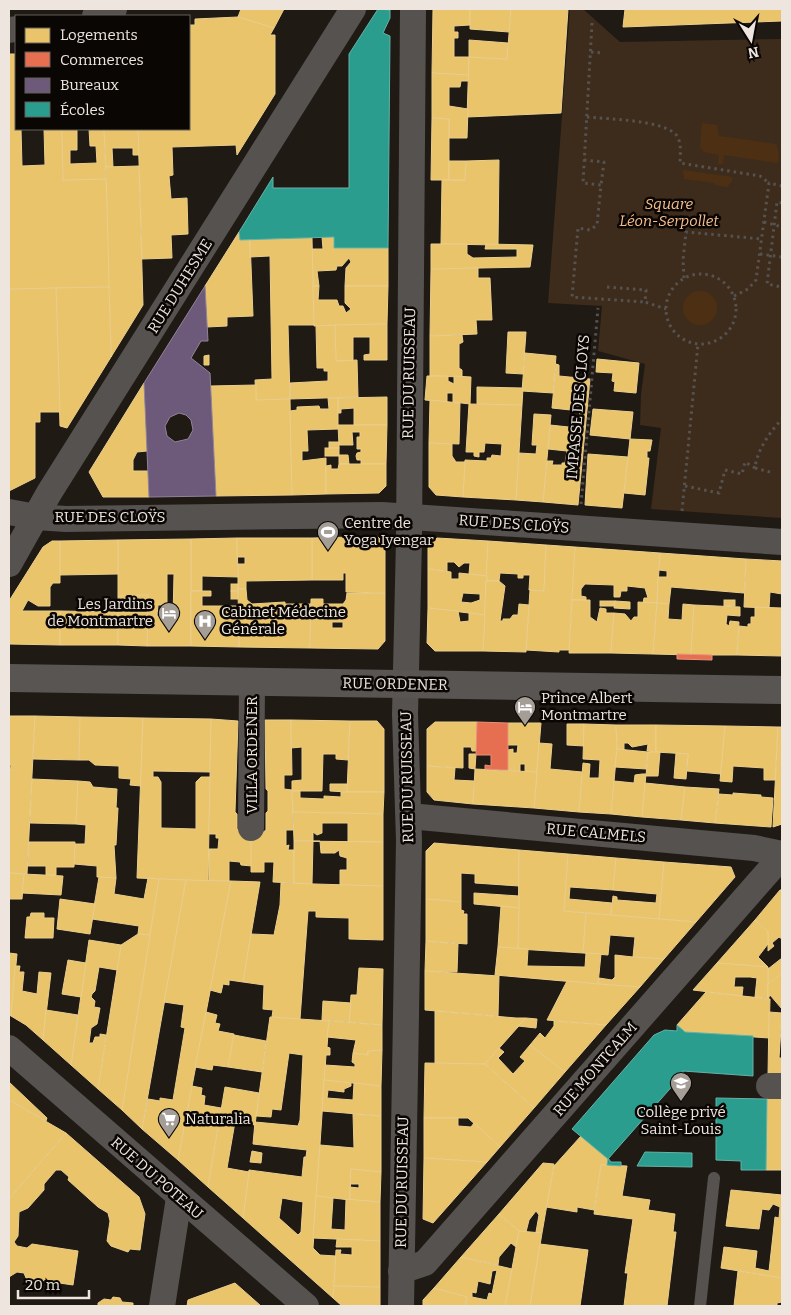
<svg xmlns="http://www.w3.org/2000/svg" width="791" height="1315" viewBox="0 0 791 1315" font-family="Bitter,serif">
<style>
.green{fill:#3d2c1c}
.water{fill:#4d3013}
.homes{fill:#e9c46a;stroke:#eace8d;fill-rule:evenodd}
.shops{fill:#e76f51;stroke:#e9927b}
.offices{fill:#6d597a;stroke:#938398;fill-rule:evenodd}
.schools{fill:#2a9d8f;stroke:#64b3a7}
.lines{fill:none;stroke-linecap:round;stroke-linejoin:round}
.path{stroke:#565250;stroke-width:3;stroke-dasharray:2.5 4;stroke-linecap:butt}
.lane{stroke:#555250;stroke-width:12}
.street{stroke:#555250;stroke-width:26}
.secondary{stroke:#585552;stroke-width:28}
.labels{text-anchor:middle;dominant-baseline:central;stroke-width:5;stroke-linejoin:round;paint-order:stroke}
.park-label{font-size:15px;font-style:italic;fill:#f8bf8c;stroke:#0a0603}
.street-label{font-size:15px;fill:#ede5de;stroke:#0a0603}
.poi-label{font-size:15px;fill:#ede5de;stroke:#0a0603;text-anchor:start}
</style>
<rect width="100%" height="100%" fill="#201a14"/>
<polygon class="green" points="570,9 583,9 620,42 782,39 782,518 651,509 661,428 640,425 641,394 645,364 598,351 602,306 548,303"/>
<g class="water">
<polygon points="702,123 717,125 719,136 776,144 779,154 778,163 724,155 723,164 718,164 719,155 704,152 700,147"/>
<polygon points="683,170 732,177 732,181 727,187 715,185 715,183 684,179"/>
<circle cx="700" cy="308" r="17"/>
</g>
<g class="homes">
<polygon points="241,9 284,9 274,28 238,17"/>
<polygon points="433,9 470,9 470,25 454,26 454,32 458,32 458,38 454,38 454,57 469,57 469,75 432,73"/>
<polygon points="470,9 511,9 509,32 470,29"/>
<polygon points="511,9 568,9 561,113 467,117 469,57 507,59"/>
<polygon points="625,9 782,9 782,21 623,27"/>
<polygon points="238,17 274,28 270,35 275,35 275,94 237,155 236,145 172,147 173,175 169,176 171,199 187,198 188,234 171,235 172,258 142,259 138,129 189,129 189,25 195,25 195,19"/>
<polygon points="469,40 508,43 507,59 469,57"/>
<polygon points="9,54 16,54 16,129 21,129 22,166 45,165 44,129 62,129 63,180 106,179 111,287 9,289"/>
<polygon points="432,73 469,75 468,81 461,81 460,87 449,87 449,106 468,109 467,138 449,138 449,119 432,118"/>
<polygon points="432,118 449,119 449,180 431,180"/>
<polygon points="62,129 77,129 77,150 70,150 70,164 97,163 96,146 90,146 89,129 104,129 106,179 63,180"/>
<polygon points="104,129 138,129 139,155 133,155 133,148 112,148 113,167 106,167"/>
<polygon points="499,160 498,245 441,244 442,180 465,180 466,161"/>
<polygon points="449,161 466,161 465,180 449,180"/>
<polygon points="139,166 143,305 111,357 106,167"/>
<polygon points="239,232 240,240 250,239 253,316 227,317 227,326 207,327 205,286"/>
<polygon points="322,237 334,237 334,248 388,248 388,286 345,286 346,268 351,262 349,258 342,266 337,266 336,270 317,271 319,286 313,286 312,249 323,249"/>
<polygon points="312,238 314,325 288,325 290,399 256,400 255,380 272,379 270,256 250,257 250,239"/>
<polygon points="431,244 467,244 467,254 473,258 517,257 517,249 485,249 486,244 533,245 530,267 431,269"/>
<polygon points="478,268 478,278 490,278 492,320 476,320 477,334 430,336 431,269"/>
<polygon points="313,286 319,286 318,300 337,300 339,306 343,306 346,313 351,309 345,303 345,286 388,286 387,324 314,326"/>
<polygon points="109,287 111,357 67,428 60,426 56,288"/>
<polygon points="56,288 60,412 40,412 40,422 35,422 35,478 9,491 9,289"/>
<polygon points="387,324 387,360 364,360 364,355 370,354 370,337 353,337 353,361 336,361 335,325"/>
<polygon points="335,325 336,361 357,360 358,397 290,399 290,383 328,381 328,371 324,371 324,368 317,368 316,326"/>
<polygon points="508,332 526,332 523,374 506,373"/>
<polygon points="462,335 463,342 459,344 459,368 462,370 462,377 430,376 430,336"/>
<polygon points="525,353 556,356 553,393 522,391"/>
<polygon points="209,355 209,365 204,365 204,356"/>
<polygon points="597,359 639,363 636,393 614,391 615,382 612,381 613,373 596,372"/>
<polygon points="556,364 559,365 559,376 590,379 578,505 543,502 547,461 553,461 552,465 562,465 562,463 565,463 567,451 548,449 550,425 578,428 580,411 552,408"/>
<polygon points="427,376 448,376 448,381 454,384 454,376 471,377 470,404 453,402 453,393 447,393 447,402 425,400"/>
<polygon points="144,383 147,451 137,452 133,460 133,471 148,471 149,497 103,497 89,472"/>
<polygon points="256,385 256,400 290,399 292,495 216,496 210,386"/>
<polygon points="477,387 523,388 522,405 477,404"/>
<polygon points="387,397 387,425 354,425 354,408 341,409 341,413 338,413 338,398"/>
<polygon points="328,398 338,398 338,429 307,430 308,451 302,451 302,461 326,458 326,494 292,495 290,411 297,410 297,407 319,406 320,409 329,409"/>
<polygon points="430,400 460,403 459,444 429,443"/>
<polygon points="469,404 522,405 516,500 463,497 465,460 487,461 487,458 491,458 492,455 501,456 502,444 485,443 484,452 479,452 479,457 474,456 474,452 466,452"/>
<polygon points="593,409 633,412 630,439 590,435"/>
<polygon points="534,414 551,415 543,502 516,500 519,453 536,454 537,445 532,445"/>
<polygon points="338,425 387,425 386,464 361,464 361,460 357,460 356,456 357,453 361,452 361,449 357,449 357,437 360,437 360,432 352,432 353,445 339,445"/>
<polygon points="630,439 652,440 650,451 647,451 647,458 649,458 645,495 624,493"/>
<rect x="329" y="442" width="10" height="6"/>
<polygon points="429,443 452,444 452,456 456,462 465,462 463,497 436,495 429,487"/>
<rect x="325" y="448" width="14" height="8"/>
<polygon points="588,454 628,457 622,508 585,505"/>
<polygon points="339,455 348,455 349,464 339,464"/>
<polygon points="339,464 386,464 386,486 379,493 326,494 326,466 331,465 331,469 338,469"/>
<polygon points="352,537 378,537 385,544 385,593 346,592 346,573 343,573 343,580 312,580 312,538"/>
<polygon points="237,538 238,577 202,576 202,591 191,591 191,539"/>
<polygon points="237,538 312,538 312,580 246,581 246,589 238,589 238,564 245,564 245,557 237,557"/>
<polygon points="437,538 488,541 487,576 469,574 470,563 464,563 459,567 454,562 447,562 447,571 428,569 428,546"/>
<path d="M191,539V646H147L148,595L118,596V540ZM167,574H174L173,617L157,616L158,605H167Z"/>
<polygon points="118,540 118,574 60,575 60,541"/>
<polygon points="52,541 60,541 60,583 53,583 50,587 50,606 38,606 28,600 22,611 60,611 60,645 9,644 9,601 43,547"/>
<polygon points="488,541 546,545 544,591 529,590 530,575 523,575 523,578 518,578 518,574 500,573 499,581 486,581"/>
<polygon points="546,545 575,547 569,650 559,650 559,652 526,650 530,590 544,591"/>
<polygon points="575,547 660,553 657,603 643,603 644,598 648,598 645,588 627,586 627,591 621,591 620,597 614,597 614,585 585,584 581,589 581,596 586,597 586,600 572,600"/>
<polygon points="660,553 746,559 744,593 671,587 669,604 657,603 658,577 667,577 667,571 659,570"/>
<polygon points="746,559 782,561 782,594 770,592 769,608 744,607"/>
<path d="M428,569L451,572V579H459V573L487,576L485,615L428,608ZM463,593L480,594V600L471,603L461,602Z"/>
<polygon points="486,581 499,581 505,586 500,621 503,621 503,619 510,619 513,615 518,615 519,604 529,605 526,652 483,651"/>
<rect x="231" y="584" width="7" height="7"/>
<polygon points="238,589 246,589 247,600 252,604 285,602 285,604 311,604 310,648 239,647"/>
<polygon points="191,591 211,591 211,596 202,596 202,606 238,606 239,647 191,646"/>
<rect x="231" y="591" width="7" height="8"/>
<path d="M347,593H385V641L378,649L310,648L311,599H323V604H343L346,600ZM332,622H343V628H332Z"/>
<polygon points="148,595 148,606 118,603 118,596"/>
<polygon points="572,600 590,600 590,617 597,622 600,608 606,609 606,613 614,613 611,653 569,653"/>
<rect x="724" y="600" width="11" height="6"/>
<rect x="600" y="601" width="15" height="5"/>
<polygon points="615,601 630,602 630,609 614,608"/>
<polygon points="638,602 657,603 653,654 611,653 614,613 625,614 631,621 634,617 638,617"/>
<polygon points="657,603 669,604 668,619 682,620 683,604 694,605 691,655 653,654"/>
<polygon points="694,605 740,607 740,616 727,615 726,624 729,626 730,621 739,622 737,655 691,655"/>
<polygon points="755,607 782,608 782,656 737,655 739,626 748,627 748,624 751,624 751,617 755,617"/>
<polygon points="428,608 458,611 460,622 469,621 469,613 485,615 483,651 435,651 427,643"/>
<polygon points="60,611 118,612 118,645 60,645"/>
<polygon points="118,612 148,612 147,646 118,645"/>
<polygon points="9,716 35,716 27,874 9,873 9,784 11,765 9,765"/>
<polygon points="35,716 80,717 79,760 33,759"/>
<polygon points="80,717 143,718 141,786 130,785 131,779 119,778 119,766 95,765 89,760 79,760"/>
<polygon points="143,718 211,719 210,772 153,771 153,777 158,777 161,782 161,828 196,829 196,782 201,777 210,777 208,881 137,878"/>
<polygon points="211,719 238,721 235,812 237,814 237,829 242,833 251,833 252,866 241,865 240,862 229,861 229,881 209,880 209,849 218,849 219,838 216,838 216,834 209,834"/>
<polygon points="265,720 291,720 292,775 284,775 284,789 292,790 293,830 286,830 286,846 289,845 288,850 294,850 294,883 273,882 274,862 264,862 264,872 251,872 251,833 262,833 266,830 266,813 268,811 268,791 266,789"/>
<polygon points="291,720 350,721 348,760 336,759 336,754 323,754 322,791 292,791 292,781 302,780 302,747 291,748"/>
<polygon points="350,721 377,721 384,729 384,792 347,792"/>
<polygon points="435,722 477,722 476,751 472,751 471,747 463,747 463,768 427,766 427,729"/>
<polygon points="508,723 541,723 537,772 525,771 525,764 520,764 520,771 508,770 508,750 513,749 513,753 517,753 518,745 508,745"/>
<polygon points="567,724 584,724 584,746 567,745"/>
<polygon points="584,724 616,725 617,749 611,814 579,812 583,763 590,764 589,778 599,778 600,760 583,759"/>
<polygon points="616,725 656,725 656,752 647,751 648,744 632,747 628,743 624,743 624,750 617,749"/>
<polygon points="656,725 725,726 721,774 687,771 688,754 656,752"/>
<polygon points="725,726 778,727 775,780 764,780 764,768 733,766 732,782 720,781"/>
<polygon points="778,727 782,727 782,824 773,827"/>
<polygon points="539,743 552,744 550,769 582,772 579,812 534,808"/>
<polygon points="617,749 648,752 646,769 615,767"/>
<polygon points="648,752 660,752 658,776 646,776"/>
<polygon points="676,753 688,754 686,779 674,778"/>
<polygon points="469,754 476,754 475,769 469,768"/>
<polygon points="427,766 455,768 454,780 474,781 473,804 434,800 427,792"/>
<polygon points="475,769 537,772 534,808 473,804"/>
<polygon points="642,774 646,774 642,817 611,814 614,781 634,783 635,775"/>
<polygon points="32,779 78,781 76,824 30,823"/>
<polygon points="78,781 90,782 93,787 117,789 116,808 118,808 116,845 114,845 116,878 97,877 97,866 74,864 75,844 85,844 86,825 76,824"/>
<polygon points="645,783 685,787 681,820 642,817"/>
<polygon points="330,784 347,784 347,792 330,791"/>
<polygon points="685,787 719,789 715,823 681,820"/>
<polygon points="292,791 300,791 300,798 324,799 324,796 341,797 341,792 384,792 383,814 293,812"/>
<polygon points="733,793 761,795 761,797 773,798 771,827 715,823 719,794 733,795"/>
<polygon points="293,812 383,814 383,842 348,842 348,823 322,823 322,833 317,835 313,832 313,841 294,841"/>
<polygon points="294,841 383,842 383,886 340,885 340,870 347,870 347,858 340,856 339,850 335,853 321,853 320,841 313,841 312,884 294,883"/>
<polygon points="29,842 75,842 74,867 56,867 56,875 46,875 46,866 28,866"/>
<polygon points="434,843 519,850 519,886 475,883 475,874 461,873 461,902 426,899 426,851"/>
<polygon points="519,850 568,854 564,911 586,913 583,953 518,949"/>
<polygon points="568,854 616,858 613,890 570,887 569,899 612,903 611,915 564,911"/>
<polygon points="616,858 664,862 659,919 611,915 613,896 617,897 617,900 656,903 657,894 613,890"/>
<polygon points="664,862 731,867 735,877 696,922 659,919"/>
<polygon points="9,873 24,874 22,899 9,899"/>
<polygon points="24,874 63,876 61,895 22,893"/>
<polygon points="99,877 116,878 114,894 144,899 148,878 159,879 150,935 138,934 139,926 92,919"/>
<polygon points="159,879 186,880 142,1129 122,1110"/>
<polygon points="186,880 231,881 178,1160 142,1129 148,1099 160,1101 160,1098 173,1100 185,1028 181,1027 184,1005 164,1002"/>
<polygon points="231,881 260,882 243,982 229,980 229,985 223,984 221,993 210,990"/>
<polygon points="281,883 383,886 383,940 349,939 349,918 316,917 316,911 308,911 300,1019 272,1017 273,1010 263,1009 264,985 243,982 251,934 274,935 280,905"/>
<polygon points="780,890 782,890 782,939 779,937 772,943 774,946 768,951 768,932 755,920"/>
<polygon points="474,893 519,896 519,908 474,904"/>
<polygon points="60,899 95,904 90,934 57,929"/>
<polygon points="426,899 461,902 461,910 464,911 463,914 467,914 467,944 426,941"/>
<polygon points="501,906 519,908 518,949 498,947"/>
<polygon points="31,913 44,913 44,918 54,918 53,938 25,938 27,917 30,917"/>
<polygon points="586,913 611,915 696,922 664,959 633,957 635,937 610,935 608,955 583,953"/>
<polygon points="755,920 768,932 768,944 758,957 768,967 717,963"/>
<polygon points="138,934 150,935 122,1110 98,1089 121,945"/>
<polygon points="89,940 121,945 117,970 99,967 95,991 92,994 91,997 95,1001 94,1007 100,1008 97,1024 91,1028 89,1043 93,1043 95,1037 100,1037 100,1034 106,1035 98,1089 71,1065"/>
<polygon points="426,941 458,944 457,972 425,971"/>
<polygon points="498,947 528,949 527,966 585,967 586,953 601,954 598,984 495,975"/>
<polygon points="9,953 17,954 11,1016 9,1015"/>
<polygon points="615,955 633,957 664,959 640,987 598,984 599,978 612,980 615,977"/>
<polygon points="782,958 782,973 768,984 768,969"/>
<polygon points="68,960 86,963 81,997 62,994"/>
<polygon points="717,963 768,967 768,998 755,997 757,978 750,977 735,977 734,987 743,987 742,996 693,990"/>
<polygon points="15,966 20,966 19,972 24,972 22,991 37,994 39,972 51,973 43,1040 26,1025 11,1016"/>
<polygon points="359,968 383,969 382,1025 349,1022 351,995 357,995"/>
<polygon points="425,971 499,976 498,1016 425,1010"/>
<polygon points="782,973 782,1009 770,995 768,999 768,984"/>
<polygon points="567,981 598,984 640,987 606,1025 547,1020"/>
<polygon points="706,992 770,999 769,1038 685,1032 677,1025"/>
<polygon points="323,1001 351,1003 349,1022 322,1020"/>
<polygon points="46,1010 78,1015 71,1065 43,1040"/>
<polygon points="435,1011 516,1018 526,1018 485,1064 435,1063"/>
<polygon points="206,1012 217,1015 215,1023 220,1024 218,1031 234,1034 228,1067 213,1065 212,1070 195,1067"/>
<polygon points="769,1012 782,1013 779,1058 782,1058 782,1075 768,1076"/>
<path d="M270,1017L329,1021L327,1047L330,1048V1055H326L313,1248L320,1255L336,1256L333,1298L243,1218L249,1170L302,1177L304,1157H306L307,1150L253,1144L255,1122L298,1126L300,1120L303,1055L289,1053L281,1110L272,1109L271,1117L256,1116ZM282,1198L303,1202L301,1232L298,1235L279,1218Z"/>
<polygon points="526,1018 537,1019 536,1028 518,1026"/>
<polygon points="329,1021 382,1025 382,1050 368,1051 368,1055 353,1053 356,1040 327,1037"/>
<polygon points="554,1021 606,1025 565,1072 530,1045 540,1033 545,1038 554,1026"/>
<polygon points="234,1035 266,1041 262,1072 228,1067"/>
<polygon points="530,1045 565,1072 534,1108 485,1064 499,1048 504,1052 498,1058 513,1074 525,1061 520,1057"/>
<polygon points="382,1050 381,1086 324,1080 325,1065 355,1067 355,1064 352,1062 353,1053 368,1055 368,1051"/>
<polygon points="425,1063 485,1064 534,1108 500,1147 468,1118 424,1118"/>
<polygon points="324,1080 351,1083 351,1086 344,1089 344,1092 328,1090 327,1098 353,1100 354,1083 381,1086 381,1116 322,1111"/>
<polygon points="9,1082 47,1118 46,1121 9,1100"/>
<polygon points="192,1086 202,1088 201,1095 205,1096 204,1105 221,1108 208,1187 178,1160"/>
<polygon points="225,1087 259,1093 255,1125 235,1122 227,1168 249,1172 243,1218 208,1187"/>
<polygon points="767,1097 782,1097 782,1170 766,1170"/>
<polygon points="9,1100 66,1133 9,1199"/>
<polygon points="353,1114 381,1116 381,1172 351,1169 350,1200 316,1196 320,1145 354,1148"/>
<polygon points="424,1118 458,1118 458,1126 471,1127 474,1123 500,1147 487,1162 424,1158"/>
<polygon points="66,1133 139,1197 145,1214 140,1250 130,1249 128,1252 111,1246 107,1241 110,1221 108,1213 98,1207 68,1180 69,1177 61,1170 56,1170 44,1184 44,1190 28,1208 19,1212 18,1236 14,1242 17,1246 27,1248 32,1244 78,1251 73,1285 26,1278 24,1273 17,1272 9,1277 9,1280 9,1199"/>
<polygon points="581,1136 608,1158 607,1165 601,1165 594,1210 577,1207 577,1212 546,1207 554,1166"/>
<polygon points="252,1151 262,1153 261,1163 250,1162"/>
<polygon points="424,1158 487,1162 433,1223 423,1219"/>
<polygon points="543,1163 554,1164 542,1233 536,1232 539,1215 536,1211 529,1220 526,1232 519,1231 499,1214"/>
<polygon points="601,1165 627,1166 622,1196 650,1200 648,1210 675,1214 673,1232 676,1232 667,1306 624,1306 628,1273 625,1273 633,1219 594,1214"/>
<polygon points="351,1169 381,1172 380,1202 350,1200 350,1187 359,1188 359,1184 350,1184"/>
<polygon points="731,1190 782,1195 782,1278 721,1268 724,1247 757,1251 755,1268 769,1271 775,1217 779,1218 780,1207 773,1204 769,1210 762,1209 759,1229 726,1226"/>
<polygon points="316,1196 333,1198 331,1229 345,1230 346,1199 380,1202 380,1241 313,1238"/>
<polygon points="499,1214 519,1231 516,1247 511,1243 499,1257 498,1265 461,1257"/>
<polygon points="519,1231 542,1233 530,1306 505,1306"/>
<polygon points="337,1239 380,1241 380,1287 334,1286 336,1250 341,1250 340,1254 352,1255 352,1247 336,1247"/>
<polygon points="540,1244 588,1250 580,1306 530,1306"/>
<path d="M461,1257L512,1269L505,1306H465L467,1297L434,1288ZM497,1270L492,1294L489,1293L487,1300L472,1297V1292L476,1293L478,1281L490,1284L492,1271Z"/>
<polygon points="738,1271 782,1278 782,1302 777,1303 777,1306 734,1306"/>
<polygon points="235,1283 261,1306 187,1306 188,1300"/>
<polygon points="334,1286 380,1287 380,1306 342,1306 333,1298"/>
<polygon points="434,1288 467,1297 465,1306 423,1306 423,1300"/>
<polygon points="113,1297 120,1298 122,1302 133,1303 133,1306 98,1306 98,1303 104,1299 111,1300"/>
</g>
<g class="shops">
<polygon points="677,654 712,655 712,660 677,659"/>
<polygon points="477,722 508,723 508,770 485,769 485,765 491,766 491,755 476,755"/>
</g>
<path class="offices" d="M205,286L208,341H201L191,358L210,373L216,496L149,497L144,383ZM179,413L186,415L191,420L193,430L188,439L175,442L167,436L165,426L170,417Z"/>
<g class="schools">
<polygon points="378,9 390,10 390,18 383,33 390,36 388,248 334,248 334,237 240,240 239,232 273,177 273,188 349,188 349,54"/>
<polygon points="677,1025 685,1032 753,1036 753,1076 683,1071 683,1074 608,1159 572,1129 654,1035 665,1030 677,1031"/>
<polygon points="716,1098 767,1099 766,1170 741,1170 741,1161 716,1160"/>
<polygon points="645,1152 692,1153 692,1167 637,1166"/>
<polygon points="608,1158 611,1162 621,1162 621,1166 607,1165"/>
</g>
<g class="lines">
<g class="path">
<polyline points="592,23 583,183 601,185 597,225 590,230 578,228 572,297 645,302"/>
<polyline points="591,52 603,53"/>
<path d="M587,117C607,119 666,120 677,136C682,144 680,154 680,163L760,176L769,183"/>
<polyline points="584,160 604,162 601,185"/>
<polyline points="782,203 777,202 767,284 782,287"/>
<polyline points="764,222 782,227"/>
<polyline points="760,254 782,257"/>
<circle cx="701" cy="309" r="35"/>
<polyline points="684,278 683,260 686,232 762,239"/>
<polyline points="607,287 646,290 645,302 666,309"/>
<polyline points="734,296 748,289 756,280 769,183 782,186"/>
<path d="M770,472L755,468C757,450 770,432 782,419"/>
<polyline points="685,486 719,493 725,470 742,474 745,462 755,468"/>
<polyline points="581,504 598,308"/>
<polyline points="682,511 698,344"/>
</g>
<polyline class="lane" points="700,1306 714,1178"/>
<g class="street">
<polyline points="95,16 114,9"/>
<polyline points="9,30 16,29"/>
<polyline points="9,512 36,517 66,519 382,515 782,542"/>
<polyline points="9,564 49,493 353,9"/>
<polyline points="409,816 754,848 782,854"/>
<polyline points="251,828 252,681"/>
<polyline points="9,1048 306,1306"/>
<polyline points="769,1086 782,1086"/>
<polyline points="401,1271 425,1263 782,856"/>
<polyline points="162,1306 179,1198"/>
<polyline points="401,1306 409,841 405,714 409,539 413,9"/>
</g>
<polyline class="secondary" points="9,678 782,690"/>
</g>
<defs>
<g id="stadium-pin" transform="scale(1.125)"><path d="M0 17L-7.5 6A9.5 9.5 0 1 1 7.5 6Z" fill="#a59e97" stroke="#0a0603"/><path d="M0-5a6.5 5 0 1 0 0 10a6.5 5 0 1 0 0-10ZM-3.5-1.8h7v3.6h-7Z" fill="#fff"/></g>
<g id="hotel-pin" transform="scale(1.125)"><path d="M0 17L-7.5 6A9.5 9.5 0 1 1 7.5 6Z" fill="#a59e97" stroke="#0a0603"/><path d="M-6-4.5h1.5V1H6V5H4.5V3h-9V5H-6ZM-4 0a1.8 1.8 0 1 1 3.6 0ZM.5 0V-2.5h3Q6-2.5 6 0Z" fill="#fff"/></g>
<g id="hospital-pin" transform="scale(1.125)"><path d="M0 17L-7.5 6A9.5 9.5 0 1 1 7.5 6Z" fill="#a59e97" stroke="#0a0603"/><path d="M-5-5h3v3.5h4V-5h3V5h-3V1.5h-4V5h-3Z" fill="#fff"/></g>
<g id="school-pin" transform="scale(1.125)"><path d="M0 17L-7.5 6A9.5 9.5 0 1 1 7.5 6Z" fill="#a59e97" stroke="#0a0603"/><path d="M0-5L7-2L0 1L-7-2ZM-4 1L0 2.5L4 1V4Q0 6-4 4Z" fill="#fff"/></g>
<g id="supermarket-pin" transform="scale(1.125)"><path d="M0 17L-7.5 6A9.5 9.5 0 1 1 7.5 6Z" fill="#a59e97" stroke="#0a0603"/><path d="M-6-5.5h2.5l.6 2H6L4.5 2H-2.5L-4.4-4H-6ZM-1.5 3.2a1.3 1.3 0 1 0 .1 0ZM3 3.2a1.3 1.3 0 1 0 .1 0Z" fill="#fff"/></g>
</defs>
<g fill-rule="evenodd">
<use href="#stadium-pin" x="328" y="532"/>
<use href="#hotel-pin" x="169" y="613"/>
<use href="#hospital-pin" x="205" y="621"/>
<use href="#hotel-pin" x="525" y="707"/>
<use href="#school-pin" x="681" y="1083"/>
<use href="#supermarket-pin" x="169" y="1119"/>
</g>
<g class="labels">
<g class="park-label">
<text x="669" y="204">Square<tspan x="669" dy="17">Léon-Serpollet</tspan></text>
</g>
<g class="street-label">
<text transform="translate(180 286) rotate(-58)">RUE DUHESME</text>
<text transform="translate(409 373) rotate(-89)">RUE DU RUISSEAU</text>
<text transform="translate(578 407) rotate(-85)">IMPASSE DES CLOYS</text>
<text x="110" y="517">RUE DES CLOŸS</text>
<text transform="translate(514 524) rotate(4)">RUE DES CLOŸS</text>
<text transform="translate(395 684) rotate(1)">RUE ORDENER</text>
<text transform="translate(252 755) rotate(-90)">VILLA ORDENER</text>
<text transform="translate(407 777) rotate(-91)">RUE DU RUISSEAU</text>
<text transform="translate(596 833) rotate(5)">RUE CALMELS</text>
<text transform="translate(595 1069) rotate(-49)">RUE MONTCALM</text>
<text transform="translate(157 1178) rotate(41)">RUE DU POTEAU</text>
<text transform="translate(402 1182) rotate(-89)">RUE DU RUISSEAU</text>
</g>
<g class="poi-label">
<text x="344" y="523">Centre de<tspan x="344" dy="17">Yoga Iyengar</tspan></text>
<text x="153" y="604" text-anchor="end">Les Jardins<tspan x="153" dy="17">de Montmartre</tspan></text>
<text x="221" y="612">Cabinet Médecine<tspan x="221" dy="17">Générale</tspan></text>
<text x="541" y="698">Prince Albert<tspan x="541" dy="17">Montmartre</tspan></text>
<text x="681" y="1112" text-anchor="middle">Collège privé<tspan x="681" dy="17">Saint-Louis</tspan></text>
<text x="185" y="1119">Naturalia</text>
</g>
</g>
<rect width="791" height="1315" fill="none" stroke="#ede5de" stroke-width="20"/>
<rect x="15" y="15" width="175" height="115" fill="#0a0603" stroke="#655f5b"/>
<rect x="25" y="28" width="25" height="15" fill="#e9c46a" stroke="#655f5b"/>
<text x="60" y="40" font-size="15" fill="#ede5de">Logements</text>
<rect x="25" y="52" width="25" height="15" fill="#e76f51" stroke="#655f5b"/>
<text x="60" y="65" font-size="15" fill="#ede5de">Commerces</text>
<rect x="25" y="78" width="25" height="15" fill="#6d597a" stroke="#655f5b"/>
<text x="60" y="90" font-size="15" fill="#ede5de">Bureaux</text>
<rect x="25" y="102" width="25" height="15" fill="#2a9d8f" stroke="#655f5b"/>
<text x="60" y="115" font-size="15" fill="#ede5de">Écoles</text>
<g transform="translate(751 40) rotate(169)" stroke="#0a0603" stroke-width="4" paint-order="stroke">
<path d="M0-4L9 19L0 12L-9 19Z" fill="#ede5de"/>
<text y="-8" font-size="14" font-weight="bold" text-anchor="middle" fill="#ede5de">N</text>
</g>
<path d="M18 1290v8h71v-8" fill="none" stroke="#ede5de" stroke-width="2.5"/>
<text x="25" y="1290" font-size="15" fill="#ede5de" stroke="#0a0603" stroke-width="4" paint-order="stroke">20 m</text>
</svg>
